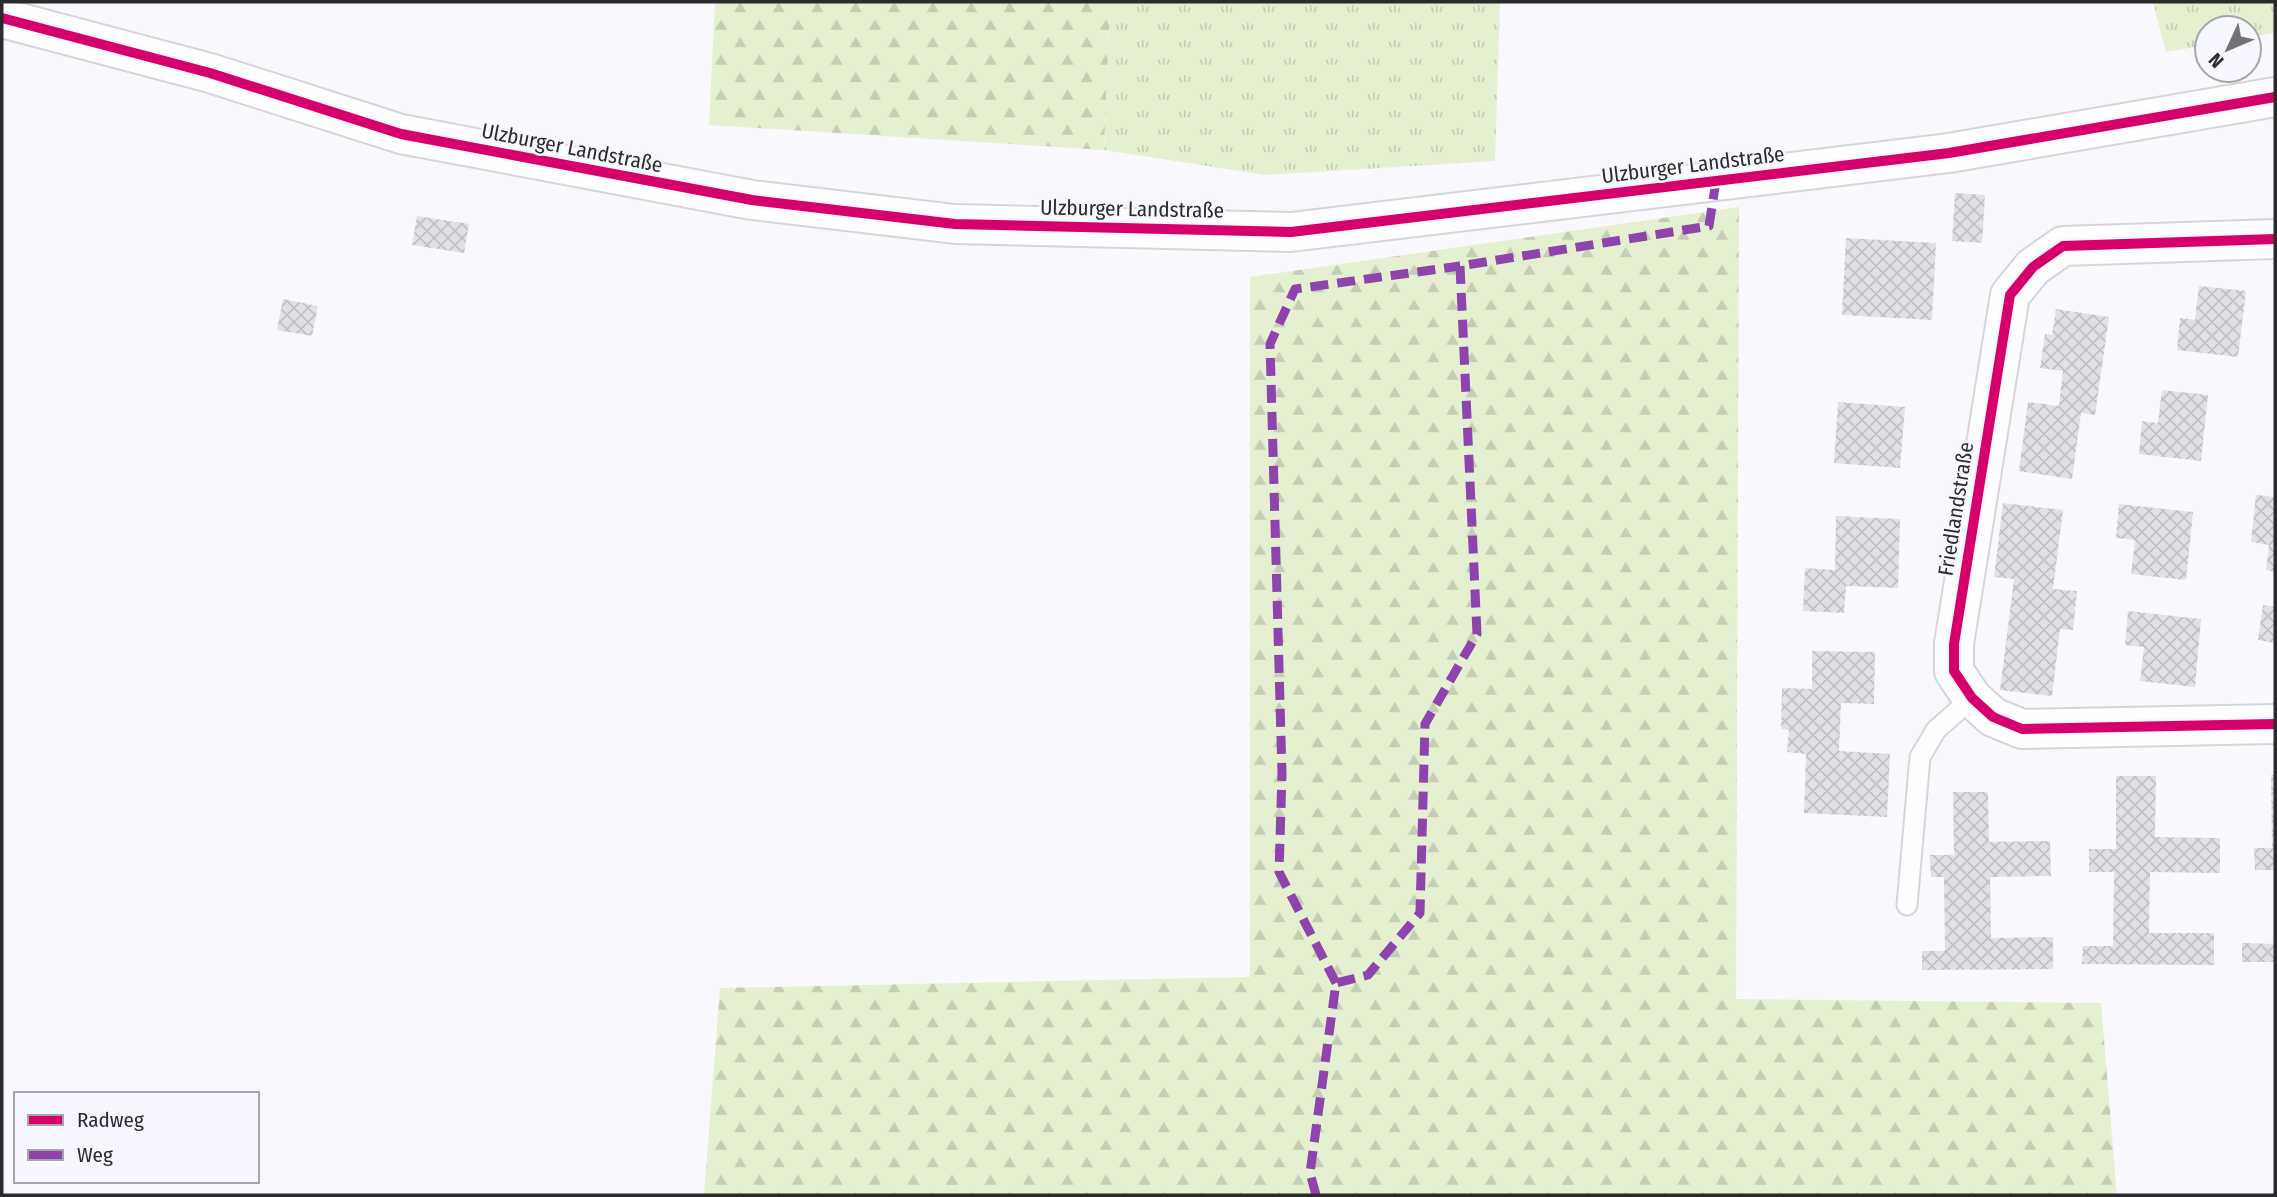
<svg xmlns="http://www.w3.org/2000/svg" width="2277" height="1197" viewBox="0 0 2277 1197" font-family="'Fira Sans Condensed',sans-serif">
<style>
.grass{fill:url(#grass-tufts)}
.forest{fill:url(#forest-firs)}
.building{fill:url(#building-cross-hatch)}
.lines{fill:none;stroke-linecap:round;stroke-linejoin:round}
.lane-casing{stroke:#d6d6da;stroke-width:23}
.street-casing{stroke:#d6d6da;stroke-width:42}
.lane{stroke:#fefeff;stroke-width:19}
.street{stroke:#fefeff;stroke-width:38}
.quiet{stroke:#8e44ad;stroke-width:9;stroke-dasharray:18 9;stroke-linecap:butt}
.cycleway-casing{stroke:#f7f7ff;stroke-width:15}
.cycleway{stroke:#d6006c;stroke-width:10}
.labels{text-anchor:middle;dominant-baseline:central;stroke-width:5;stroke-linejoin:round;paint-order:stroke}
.street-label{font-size:21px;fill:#2b2b2e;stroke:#f7f7ff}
</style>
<defs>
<pattern id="grass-tufts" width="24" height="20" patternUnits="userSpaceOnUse" patternTransform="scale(1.75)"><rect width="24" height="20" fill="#e5f0d1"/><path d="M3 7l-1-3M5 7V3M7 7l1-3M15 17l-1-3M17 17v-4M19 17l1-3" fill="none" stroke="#c5ceb4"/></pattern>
<pattern id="forest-firs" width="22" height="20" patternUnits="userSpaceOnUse" patternTransform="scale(1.75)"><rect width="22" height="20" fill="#e5f0d1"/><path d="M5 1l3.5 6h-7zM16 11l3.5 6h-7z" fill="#c5ceb4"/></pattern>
<pattern id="building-cross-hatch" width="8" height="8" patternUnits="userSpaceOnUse" patternTransform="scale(1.75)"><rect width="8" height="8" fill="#e0e0e7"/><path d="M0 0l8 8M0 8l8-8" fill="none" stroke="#c0c0c6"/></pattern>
</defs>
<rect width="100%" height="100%" fill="#f9f9fd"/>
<g class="grass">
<polygon points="1110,2 1500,2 1495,161 1265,175 1104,150"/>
<polygon points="2153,2 2275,2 2275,33 2249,37 2249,28 2207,28 2207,45 2166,52"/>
</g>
<g class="forest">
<polygon points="715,2 1110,2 1104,150 709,125"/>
<polygon points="1739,207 1736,999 2101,1003 2117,1195 704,1195 720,988 1250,977 1250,277"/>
</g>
<g class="building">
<polygon points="1955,193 1985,195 1982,243 1952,241"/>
<polygon points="417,216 469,224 464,253 412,245"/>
<polygon points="1846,238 1936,243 1932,320 1842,315"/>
<polygon points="2199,286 2246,291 2238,357 2177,350 2180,318 2195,320"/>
<polygon points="283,299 318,306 312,336 277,330"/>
<polygon points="2056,309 2109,317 2095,415 2081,413 2072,479 2019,471 2028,402 2059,406 2063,371 2040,368 2045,334 2052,335"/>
<polygon points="2162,390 2208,395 2201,461 2139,454 2142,421 2158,423"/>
<polygon points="1838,402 1905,407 1900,468 1834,463"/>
<polygon points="2256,495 2275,497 2275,572 2266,570 2269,545 2251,542"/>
<polygon points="2003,503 2063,510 2053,589 2077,591 2073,630 2060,629 2052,696 2000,690 2014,579 1994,577"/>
<polygon points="2119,504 2193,512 2186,580 2131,574 2135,540 2116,538"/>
<polygon points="1836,516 1900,519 1898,588 1846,586 1844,613 1803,611 1805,568 1835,570"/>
<polygon points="2263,605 2275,607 2275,643 2258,640"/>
<polygon points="2128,611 2201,619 2195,687 2140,681 2144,647 2125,645"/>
<polygon points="1812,651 1875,652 1874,704 1841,703 1839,751 1890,754 1887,817 1804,813 1806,754 1787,752 1789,730 1781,729 1782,688 1812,689"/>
<polygon points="2271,775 2275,775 2275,870 2255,870 2254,848 2272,848"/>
<polygon points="2116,776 2156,776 2155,837 2220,838 2220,873 2150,872 2149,933 2214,933 2214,965 2082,964 2083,946 2113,946 2114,872 2089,872 2089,849 2116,849"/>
<polygon points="1953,792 1988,792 1989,842 2050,841 2051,876 1990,877 1991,938 2053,937 2053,969 1922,970 1922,951 1945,951 1944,877 1931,877 1930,855 1954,855"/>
<polygon points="2242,943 2275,944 2275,962 2242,962"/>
</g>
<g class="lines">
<g class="lane-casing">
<polyline id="lane" points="1907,905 1920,757 1936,730 1972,698"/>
</g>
<g class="street-casing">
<g id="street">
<polyline points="2,18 210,73 401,134 752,200 955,224 1291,232 1949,153 2275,97"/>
<polyline points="2275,239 2063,246 2033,267 2010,295 1954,644 1954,671 1972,698 1993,717 2022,729 2275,724"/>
</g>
</g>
<use href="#lane" class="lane"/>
<use href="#street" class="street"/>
<g class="quiet">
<polyline points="1336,983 1279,872 1282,774 1270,344 1295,289 1460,266"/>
<polyline points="1316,1195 1310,1173 1336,983 1368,975 1420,913 1425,724 1477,634 1460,266 1709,226 1716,181"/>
</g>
<g class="cycleway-casing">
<g id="cycleway">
<polyline points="2,18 210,73 401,134 752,200 955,224 1291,232 1949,153 2275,97"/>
<polyline points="2275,239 2063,246 2033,267 2010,295 1954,644 1954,671 1972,698 1993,717 2022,729 2275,724"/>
</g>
</g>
<use href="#cycleway" class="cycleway"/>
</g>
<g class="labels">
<g class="street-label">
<text transform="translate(572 148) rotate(11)">Ulzburger Landstraße</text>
<text transform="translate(1693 165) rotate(-7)">Ulzburger Landstraße</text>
<text transform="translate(1132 209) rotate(1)">Ulzburger Landstraße</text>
<text transform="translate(1956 509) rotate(-81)">Friedlandstraße</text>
</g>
</g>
<rect width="2277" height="1197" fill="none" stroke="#2b2b2e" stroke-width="7"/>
<rect x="14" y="1092" width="245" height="91" fill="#f7f7ff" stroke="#a5a5ab" stroke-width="2"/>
<rect x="28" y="1115" width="35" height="10" fill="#d6006c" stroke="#a5a5ab" stroke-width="2"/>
<text x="77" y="1127" font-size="21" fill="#2b2b2e">Radweg</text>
<rect x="28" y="1150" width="35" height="10" fill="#8e44ad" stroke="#a5a5ab" stroke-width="2"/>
<text x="77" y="1162" font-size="21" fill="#2b2b2e">Weg</text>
<g transform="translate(2228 49) rotate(226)"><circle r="33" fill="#f7f7ff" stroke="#a5a5ab" stroke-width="2"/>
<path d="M0-5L12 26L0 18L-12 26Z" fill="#737376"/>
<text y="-10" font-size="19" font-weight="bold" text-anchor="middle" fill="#2b2b2e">N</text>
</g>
</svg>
